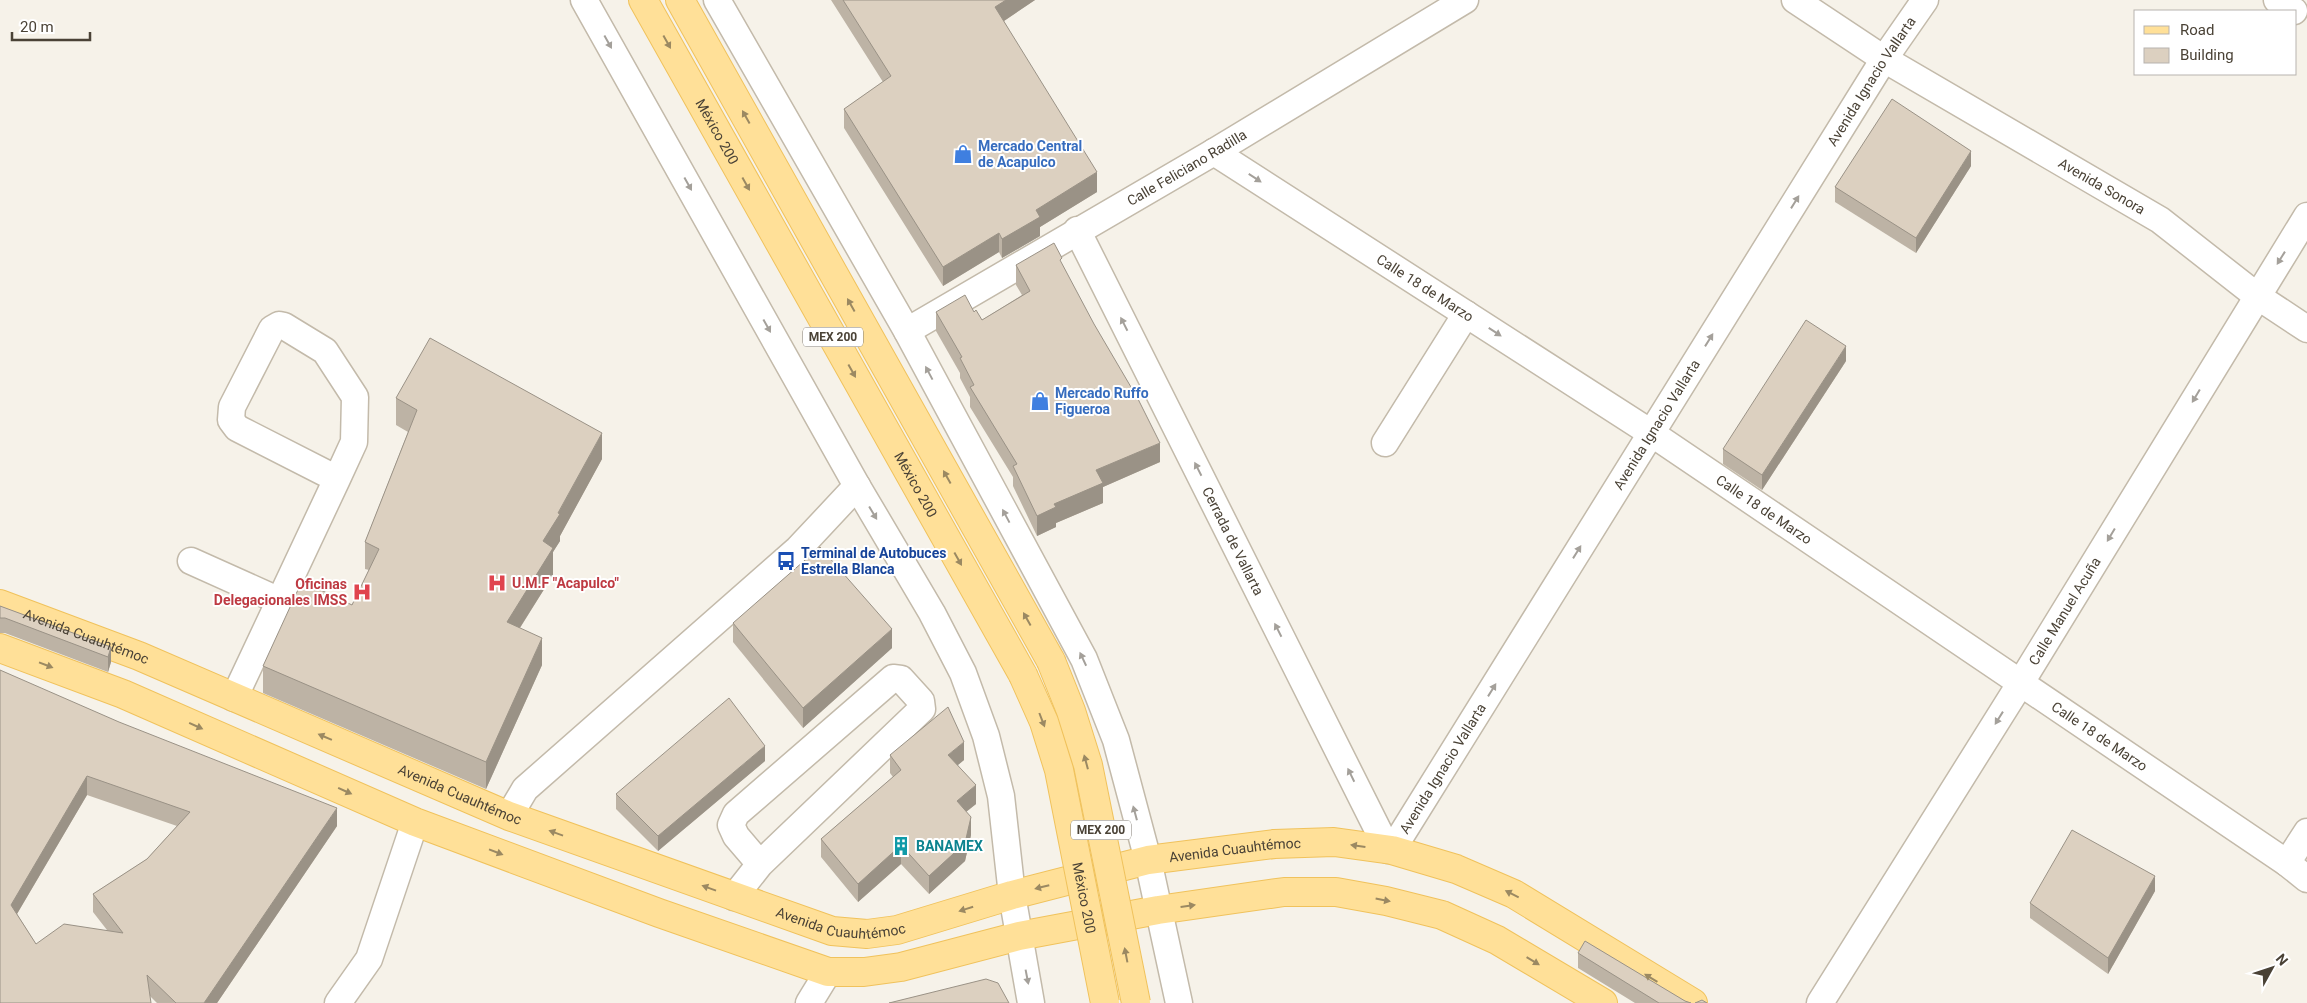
<svg xmlns="http://www.w3.org/2000/svg" width="2307" height="1003" viewBox="0 0 2307 1003" font-family="Roboto,sans-serif">
<style>
.lines{fill:none;stroke-linecap:round;stroke-linejoin:round}
.minor-casing{stroke:#c3baaa;stroke-width:29}
.major-casing{stroke:#f0c25c;stroke-width:30}
.minor{stroke:#fff;stroke-width:26}
.major{stroke:#ffe098;stroke-width:28}
.major-bridge-casing{stroke:#f0c25c;stroke-width:30;stroke-linecap:butt}
.major-bridge{stroke:#ffe098;stroke-width:28}
.wall{fill:#bdb3a5;fill-rule:evenodd}
.shaded-wall{fill:#9a9286}
.building{fill:#dcd0c0;stroke:#9a9286;fill-rule:evenodd}
.oneway{fill:#a4a09a}
.oneway2{fill:#9b8962}
.labels{text-anchor:middle;dominant-baseline:central;stroke-width:4;stroke-linejoin:round;paint-order:stroke}
.shield{fill:#fff;stroke:#807b72;stroke-width:1}
.shield-label{font-size:12px;font-weight:bold;fill:#4a4236}
.street-label{font-size:14px;fill:#4a4236;stroke:#fff}
.shop-label{font-size:14px;font-weight:bold;fill:#366cbe;stroke:#fff;text-anchor:start}
.transit-label{font-size:14px;font-weight:bold;fill:#164399;stroke:#fff;text-anchor:start}
.health-label{font-size:14px;font-weight:bold;fill:#be3a42;stroke:#fff;text-anchor:start}
.culture-label{font-size:14px;font-weight:bold;fill:#0d838f;stroke:#fff;text-anchor:start}
</style>
<rect width="100%" height="100%" fill="#f6f2e9"/>
<g class="lines">
<g class="minor-casing">
<g id="minor">
<polyline points="584,0 857,486 932,613 963,673 986,736 1001,796 1012,895 1031,1003"/>
<polyline points="717,0 907,331 1084,659 1116,740 1148,860 1179,1003"/>
<path id="s1" d="M1795,0L1884,59L2160,220L2257,296L2307,329"/>
<polyline points="2277,0 2294,11"/>
<path id="s2" d="M1214,152L1651,433L2287,863L2307,879"/>
<path id="s3" d="M1077,230L1388,850"/>
<path id="s4" d="M907,331L1214,152L1465,0"/>
<polyline points="1385,443 1466,314"/>
<polyline points="191,561 280,601"/>
<polyline points="234,698 337,479 354,442 355,397 325,351 284,326 279,325 272,329 232,407 231,420 237,428 337,479"/>
<polyline points="509,816 525,789 798,549 857,486"/>
<path id="s5" d="M1392,850L1884,59L1925,0"/>
<polyline points="2287,863 2307,832"/>
<polyline points="734,897 760,864 922,709 921,701 901,679 893,678 736,814 731,825 736,836 760,864"/>
<polyline points="338,1003 369,959 415,822"/>
<polyline points="809,1003 828,972"/>
<path id="s6" d="M1820,1003L2020,684L2307,216"/>
</g>
</g>
<g class="major-casing">
<g id="major">
<path id="s7" d="M643,0L1023,675"/>
<polyline points="680,0 1051,661"/>
<path id="s8" d="M0,604L139,656L509,816L832,931L867,934L897,930L1012,895L1148,860L1274,844L1334,842L1392,850L1456,869L1514,894L1693,1003"/>
<polyline points="0,648 123,694 415,822 659,913 828,972 864,972 901,967 1019,936 1158,910 1284,892 1336,892 1386,901 1442,915 1497,940 1603,1003"/>
</g>
</g>
<use href="#minor" class="minor"/>
<use href="#major" class="major"/>
<g class="major-bridge-casing">
<g id="major-bridge">
<polyline points="1051,661 1071,711 1088,765 1136,1003"/>
<path id="s9" d="M1023,675L1044,722L1059,770L1105,1003"/>
</g>
</g>
<use href="#major-bridge" class="major-bridge"/>
</g>
<g class="wall">
<polygon points="831,0 1035,0 1004,21 1097,192 1040,227 1040,236 1002,258 999,252 943,286 844,128 844,109 883,82"/>
<polygon points="1971,166 1916,253 1835,202 1835,187"/>
<polygon points="1016,265 1062,265 1160,462 1103,487 1103,503 1056,523 1056,527 1037,536 1013,486 1013,477 970,407 970,397 960,378 960,373 936,331 936,312 974,312 982,320 1022,295 1016,285"/>
<polygon points="1846,361 1762,490 1723,464 1723,449"/>
<polygon points="396,398 602,459 560,536 560,541 553,552 553,575 520,628 542,665 486,789 263,693 263,666 352,605 369,570 365,569 365,542 408,432 396,425"/>
<polygon points="0,606 111,647 111,662 108,672 5,633 0,633"/>
<polygon points="733,623 892,648 803,728 733,642"/>
<path d="M0,670L337,826L217,1003H157L150,996L0,1003ZM87,795L177,826L147,859L93,894V912L107,930L36,944L17,914Z"/>
<polygon points="890,755 964,760 958,765 976,804 966,812 971,835 965,861 929,894 901,864 858,902 821,857 821,839 893,777 890,773"/>
<polygon points="765,761 658,851 616,809 616,794"/>
<polygon points="2155,891 2108,974 2030,918 2030,903"/>
<polygon points="1578,953 1685,1001 1691,1003 1635,1003 1578,968"/>
</g>
<g class="shaded-wall">
<polygon points="1006,0 1035,0 995,27 995,7"/>
<polygon points="1971,151 1971,166 1916,253 1916,238"/>
<polygon points="1097,172 1097,192 1040,227 1040,236 1002,258 1002,239 1036,210"/>
<polygon points="999,233 999,252 943,286 943,267"/>
<polygon points="1846,346 1846,361 1762,490 1762,475"/>
<polygon points="602,433 602,459 560,536 560,541 553,552 553,575 507,648 507,622 543,541"/>
<polygon points="1160,443 1160,462 1103,487 1103,503 1056,523 1056,527 1037,536 1037,516 1054,504 1096,470"/>
<polygon points="892,629 892,648 803,728 803,708"/>
<polygon points="542,638 542,665 486,789 486,762"/>
<polygon points="111,647 111,662 108,672 108,657"/>
<polygon points="964,742 964,760 948,773 948,755"/>
<polygon points="765,746 765,761 658,851 658,836"/>
<polygon points="87,776 87,795 11,924 11,905"/>
<polygon points="976,785 976,804 957,819 957,801"/>
<polygon points="337,808 337,826 217,1003 204,1003"/>
<polygon points="971,817 971,835 965,861 929,894 929,876"/>
<polygon points="901,845 901,864 858,902 858,884"/>
<polygon points="2155,876 2155,891 2108,974 2108,958"/>
</g>
<g class="building">
<polygon points="843,0 1006,0 995,7 1097,172 1036,210 1040,217 1002,239 999,233 943,267 844,109 891,76"/>
<polygon points="1892,99 1971,151 1916,238 1835,187"/>
<polygon points="1054,243 1062,258 1060,260 1094,324 1138,399 1160,443 1096,470 1103,483 1054,504 1056,507 1037,516 1013,466 1017,464 970,387 974,385 960,358 962,357 936,312 965,295 974,312 976,310 982,320 1030,291 1016,265"/>
<polygon points="1806,320 1846,346 1762,475 1723,449"/>
<polygon points="430,338 602,433 558,513 560,514 543,541 553,548 507,622 542,638 486,762 263,666 302,581 352,605 379,549 365,542 417,410 396,398"/>
<polygon points="820,547 892,629 803,708 733,623"/>
<polygon points="0,606 111,647 108,657 5,618 0,618"/>
<path d="M0,670L119,722L337,808L204,1003H176L147,975L151,1003H0ZM87,776L190,812L147,859L93,894L123,933L64,924L36,944L11,905Z"/>
<polygon points="729,698 765,746 658,836 616,794"/>
<polygon points="948,707 964,742 948,755 976,785 957,801 971,817 965,843 929,876 901,845 858,884 821,839 901,770 890,755"/>
<polygon points="2072,830 2155,876 2108,958 2030,903"/>
<polygon points="1585,941 1685,1001 1691,1003 1659,1003 1578,953"/>
<polygon points="986,979 998,983 1009,1003 889,1003"/>
<polygon points="1702,1000 1707,1003 1695,1003"/>
</g>
<defs><path id="oneway-solid" d="M-6-.8H1V-3.2L6.5 0L1 3.2V.8H-6Z" transform="scale(1.25)"/></defs>
<g class="oneway">
<use href="#oneway-solid" transform="translate(608 42) rotate(61)"/>
<use href="#oneway-solid" transform="translate(1255 178) rotate(33)"/>
<use href="#oneway-solid" transform="translate(688 184) rotate(61)"/>
<use href="#oneway-solid" transform="translate(1795 202) rotate(-58)"/>
<use href="#oneway-solid" transform="translate(2281 258) rotate(122)"/>
<use href="#oneway-solid" transform="translate(1124 324) rotate(-117)"/>
<use href="#oneway-solid" transform="translate(767 326) rotate(61)"/>
<use href="#oneway-solid" transform="translate(1495 332) rotate(33)"/>
<use href="#oneway-solid" transform="translate(1709 340) rotate(-58)"/>
<use href="#oneway-solid" transform="translate(929 373) rotate(-118)"/>
<use href="#oneway-solid" transform="translate(2196 396) rotate(121)"/>
<use href="#oneway-solid" transform="translate(1198 469) rotate(-117)"/>
<use href="#oneway-solid" transform="translate(873 513) rotate(59)"/>
<use href="#oneway-solid" transform="translate(1006 516) rotate(-118)"/>
<use href="#oneway-solid" transform="translate(2111 535) rotate(121)"/>
<use href="#oneway-solid" transform="translate(1577 552) rotate(-58)"/>
<use href="#oneway-solid" transform="translate(1278 630) rotate(-117)"/>
<use href="#oneway-solid" transform="translate(1083 659) rotate(-115)"/>
<use href="#oneway-solid" transform="translate(1492 690) rotate(-58)"/>
<use href="#oneway-solid" transform="translate(1999 718) rotate(122)"/>
<use href="#oneway-solid" transform="translate(1351 775) rotate(-116)"/>
<use href="#oneway-solid" transform="translate(1135 813) rotate(-105)"/>
<use href="#oneway-solid" transform="translate(1027 977) rotate(79)"/>
</g>
<g class="oneway2">
<use href="#oneway-solid" transform="translate(667 42) rotate(61)"/>
<use href="#oneway-solid" transform="translate(746 117) rotate(-119)"/>
<use href="#oneway-solid" transform="translate(746 184) rotate(61)"/>
<use href="#oneway-solid" transform="translate(851 305) rotate(-119)"/>
<use href="#oneway-solid" transform="translate(852 371) rotate(61)"/>
<use href="#oneway-solid" transform="translate(947 477) rotate(-119)"/>
<use href="#oneway-solid" transform="translate(958 559) rotate(61)"/>
<use href="#oneway-solid" transform="translate(1027 619) rotate(-119)"/>
<use href="#oneway-solid" transform="translate(46 665) rotate(21)"/>
<use href="#oneway-solid" transform="translate(1042 720) rotate(69)"/>
<use href="#oneway-solid" transform="translate(196 726) rotate(24)"/>
<use href="#oneway-solid" transform="translate(325 737) rotate(-157)"/>
<use href="#oneway-solid" transform="translate(1086 762) rotate(-105)"/>
<use href="#oneway-solid" transform="translate(345 791) rotate(24)"/>
<use href="#oneway-solid" transform="translate(556 833) rotate(-160)"/>
<use href="#oneway-solid" transform="translate(1358 846) rotate(-172)"/>
<use href="#oneway-solid" transform="translate(496 852) rotate(21)"/>
<use href="#oneway-solid" transform="translate(1042 887) rotate(166)"/>
<use href="#oneway-solid" transform="translate(709 888) rotate(-160)"/>
<use href="#oneway-solid" transform="translate(1512 894) rotate(-153)"/>
<use href="#oneway-solid" transform="translate(1383 900) rotate(11)"/>
<use href="#oneway-solid" transform="translate(1188 906) rotate(-8)"/>
<use href="#oneway-solid" transform="translate(966 909) rotate(163)"/>
<use href="#oneway-solid" transform="translate(1126 955) rotate(-101)"/>
<use href="#oneway-solid" transform="translate(1533 961) rotate(31)"/>
<use href="#oneway-solid" transform="translate(1651 978) rotate(-149)"/>
</g>
<defs>
<g id="shop-bare" transform="scale(1.5)"><path d="M-5-2.5h2.3a2.7 3.5 0 0 1 5.4 0H5L5.5 6h-11ZM-1.5-2.5h3a1.5 2.3 0 0 0-3 0Z" fill="#3f7fe0" stroke="#fff" stroke-width="2.5" paint-order="stroke"/></g>
<g id="bus-bare" transform="scale(1.5)"><path d="M-5-6H5V4H4V6H2V4H-2V6H-4V4H-5ZM-3.5-4V0h7V-4ZM-3.5 1.2v1.5H-2V1.2ZM2 1.2v1.5H3.5V1.2Z" fill="#1a4fb4" stroke="#fff" stroke-width="2.5" paint-order="stroke"/></g>
<g id="hospital-bare" transform="scale(1.5)"><path d="M-5-5h3v3.5h4V-5h3V5h-3V1.5h-4V5h-3Z" fill="#e0444e" stroke="#fff" stroke-width="2.5" paint-order="stroke"/></g>
<g id="building-bare" transform="scale(1.5)"><path d="M-4-6H4V6H1V3H-1V6H-4ZM-2.5-4.3h1.7v1.8h-1.7ZM.8-4.3h1.7v1.8H.8ZM-2.5-1h1.7V.8h-1.7ZM.8-1h1.7V.8H.8Z" fill="#0f9aa8" stroke="#fff" stroke-width="2.5" paint-order="stroke"/></g>
</defs>
<g fill-rule="evenodd">
<use href="#shop-bare" x="963" y="154"/>
<use href="#shop-bare" x="1040" y="401"/>
<use href="#bus-bare" x="786" y="561"/>
<use href="#hospital-bare" x="497" y="583"/>
<use href="#hospital-bare" x="362" y="592"/>
<use href="#building-bare" x="901" y="846"/>
</g>
<g class="labels">
<g class="shield">
<rect x="803" y="327.5" width="60" height="19" rx="4"/>
<rect x="1071" y="820.5" width="60" height="19" rx="4"/>
</g>
<g class="shield-label">
<text x="833" y="337">MEX 200</text>
<text x="1101" y="830">MEX 200</text>
</g>
<g class="street-label">
<text stroke="none"><textPath href="#s5" startOffset="906">Avenida Ignacio Vallarta</textPath></text>
<text stroke="none"><textPath href="#s7" startOffset="151">México 200</textPath></text>
<text stroke="none"><textPath href="#s4" startOffset="324">Calle Feliciano Radilla</textPath></text>
<text stroke="none"><textPath href="#s1" startOffset="359">Avenida Sonora</textPath></text>
<text stroke="none"><textPath href="#s2" startOffset="251">Calle 18 de Marzo</textPath></text>
<text stroke="none"><textPath href="#s5" startOffset="501">Avenida Ignacio Vallarta</textPath></text>
<text stroke="none"><textPath href="#s7" startOffset="556">México 200</textPath></text>
<text stroke="none"><textPath href="#s2" startOffset="656">Calle 18 de Marzo</textPath></text>
<text stroke="none"><textPath href="#s3" startOffset="348">Cerrada de Vallarta</textPath></text>
<text stroke="none"><textPath href="#s6" startOffset="462">Calle Manuel Acuña</textPath></text>
<text stroke="none"><textPath href="#s8" startOffset="92">Avenida Cuauhtémoc</textPath></text>
<text stroke="none"><textPath href="#s2" startOffset="1061">Calle 18 de Marzo</textPath></text>
<text stroke="none"><textPath href="#s5" startOffset="96">Avenida Ignacio Vallarta</textPath></text>
<text stroke="none"><textPath href="#s8" startOffset="498">Avenida Cuauhtémoc</textPath></text>
<text stroke="none"><textPath href="#s8" startOffset="1308">Avenida Cuauhtémoc</textPath></text>
<text stroke="none"><textPath href="#s9" startOffset="232">México 200</textPath></text>
<text stroke="none"><textPath href="#s8" startOffset="902">Avenida Cuauhtémoc</textPath></text>
</g>
<g class="shop-label">
<text x="978" y="146">Mercado Central<tspan x="978" dy="16">de Acapulco</tspan></text>
<text x="1055" y="393">Mercado Ruffo<tspan x="1055" dy="16">Figueroa</tspan></text>
</g>
<g class="transit-label">
<text x="801" y="553">Terminal de Autobuces<tspan x="801" dy="16">Estrella Blanca</tspan></text>
</g>
<g class="health-label">
<text x="512" y="583">U.M.F "Acapulco"</text>
<text x="347" y="584" text-anchor="end">Oficinas<tspan x="347" dy="16">Delegacionales IMSS</tspan></text>
</g>
<g class="culture-label">
<text x="916" y="846">BANAMEX</text>
</g>
</g>
<rect x="2134" y="10" width="162" height="65" fill="#ffffff" stroke="#b7b3af"/>
<rect x="2144" y="26" width="25" height="8" fill="#ffe098" stroke="#b7b3af"/>
<text x="2180" y="35" font-size="15" fill="#4a4236">Road</text>
<rect x="2144" y="48" width="25" height="15" fill="#dcd0c0" stroke="#b7b3af"/>
<text x="2180" y="60" font-size="15" fill="#4a4236">Building</text>
<g transform="translate(2272 968) rotate(50)" stroke="#ffffff" stroke-width="4" paint-order="stroke">
<path d="M0-4L9 19L0 12L-9 19Z" fill="#4a4236"/>
<text y="-8" font-size="14" font-weight="bold" text-anchor="middle" fill="#4a4236">N</text>
</g>
<path d="M12 32v8h78v-8" fill="none" stroke="#4a4236" stroke-width="2.5"/>
<text x="20" y="32" font-size="15" fill="#4a4236" stroke="#ffffff" stroke-width="4" paint-order="stroke">20 m</text>
</svg>
